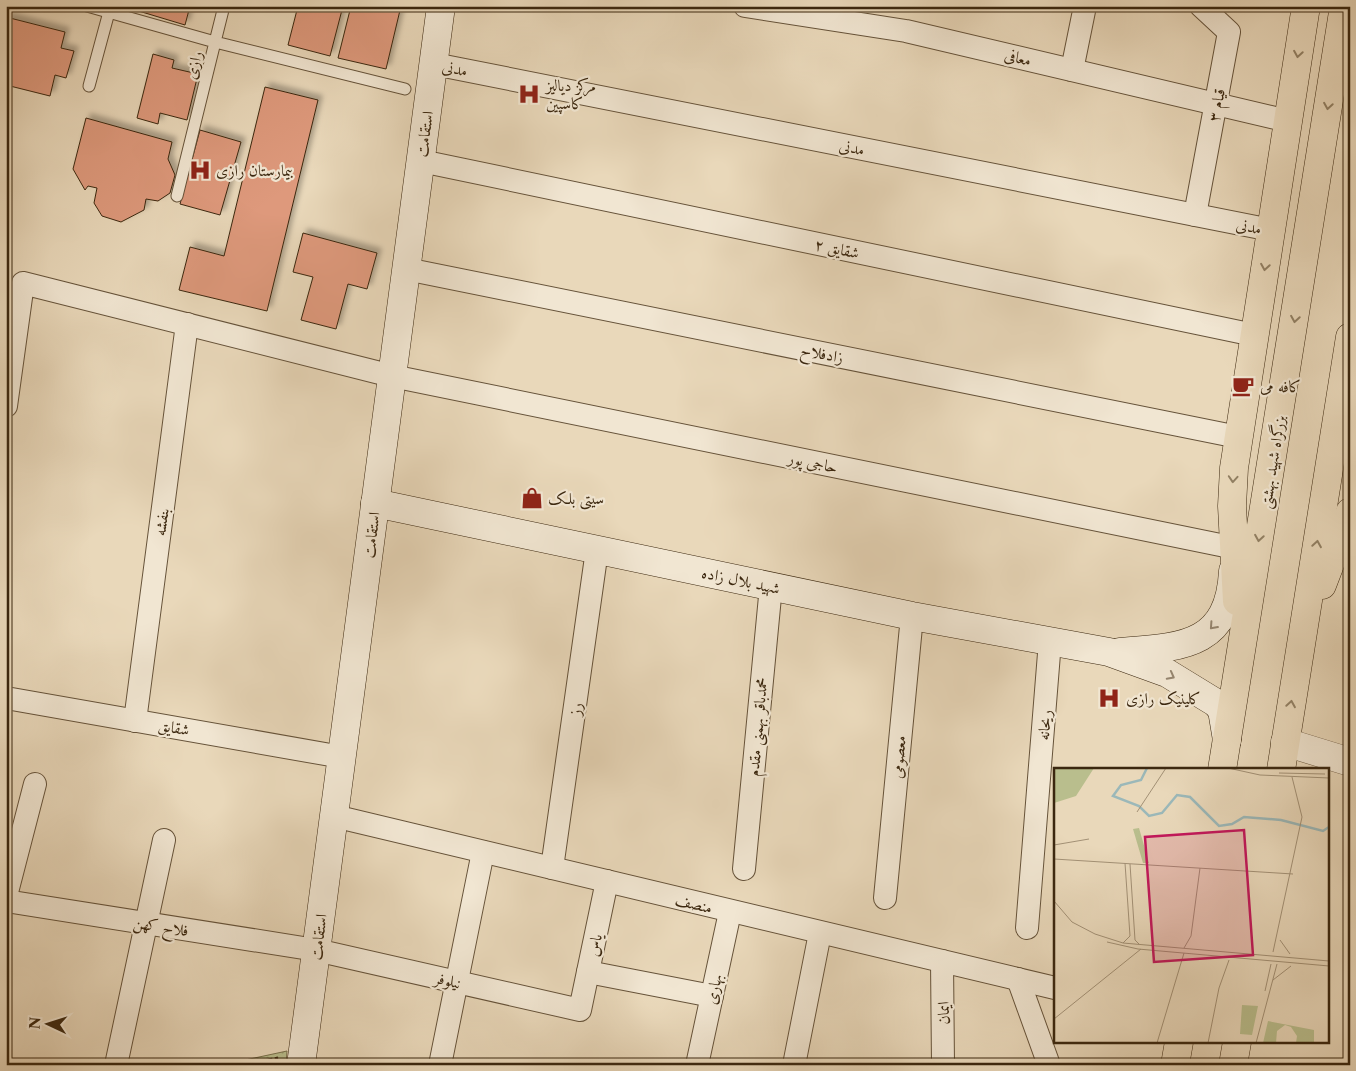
<svg xmlns="http://www.w3.org/2000/svg" width="1356" height="1071" viewBox="0 0 1356 1071" font-family="'Libre Caslon Text',Amiri,serif">
<style>
.park{fill:url(#park-dots);stroke:#7a724e}
.building{fill:#de997c;stroke:#3b270f;filter:url(#shadow)}
.lines{fill:none;stroke-linecap:round;stroke-linejoin:round}
.service-casing{stroke:#66533a;stroke-width:13}
.minor-casing{stroke:#66533a;stroke-width:24}
.tertiary-casing{stroke:#66533a;stroke-width:29}
.secondary-casing{stroke:#3b270f;stroke-width:29}
.trunk-casing{stroke:#3b270f;stroke-width:29}
.path{stroke:#3b270f;stroke-width:3;stroke-dasharray:4 2.5;stroke-linecap:butt}
.service{stroke:#f1e6d2;stroke-width:11}
.minor{stroke:#f1e6d2;stroke-width:22}
.tertiary{stroke:#f1e6d2;stroke-width:28}
.secondary{stroke:#f1e6d2;stroke-width:28}
.trunk{stroke:#e9d8ba;stroke-width:28}
.oneway{stroke:#928064}
.oneway2{stroke:#968670}
.labels{text-anchor:middle;dominant-baseline:central;stroke-width:4.5;stroke-linejoin:round;paint-order:stroke}
.street-label{font-size:16px;fill:#3b270f;stroke:#f1e6d2}
.poi-label{font-size:16px;fill:#3b270f;stroke:#f1e6d2;text-anchor:start}
.inset-river{fill:none;stroke:#9bb8b9;stroke-width:2.5}
.inset-road{fill:none;stroke:#a39176;stroke-width:1}
.view{fill:#c2185b;fill-opacity:0.15;stroke:#c2185b;stroke-width:2.5}
.inset-edge{fill:none;stroke:#3b270f;stroke-width:2.5}
</style>
<defs>
<pattern id="park-dots" width="8" height="8" patternUnits="userSpaceOnUse" patternTransform="scale(1.25)"><rect width="8" height="8" fill="#b9be8d"/><path d="M2 2h.1M6 6h.1" fill="none" stroke="#a0a378" stroke-width="1.8" stroke-linecap="round"/></pattern>
<filter id="shadow"><feDropShadow dx="4.5" dy="-4.5" stdDeviation="2.5" flood-color="#0004"/></filter>
</defs>
<rect width="100%" height="100%" fill="#e9d8ba"/>
<filter id="stains"><feTurbulence type="fractalNoise" baseFrequency=".004" numOctaves="4"/><feColorMatrix values="0 0 0 0 .2 0 0 0 0 .09 0 0 0 0 .02 0 0 0 .5 -.17"/></filter>
<radialGradient id="worn" r=".72"><stop offset=".6" stop-color="#630" stop-opacity="0"/><stop offset="1" stop-color="#630" stop-opacity=".3"/></radialGradient>
<polygon class="park" points="287,1051 286,1065 222,1065"/>
<g class="building">
<polygon points="133,6 190,6 185,25 132,9"/>
<polygon points="298,6 343,6 330,56 288,45"/>
<polygon points="351,6 401,6 386,69 338,58"/>
<polygon points="6,17 65,32 61,48 74,51 66,78 55,75 50,96 6,85"/>
<polygon points="153,54 174,60 172,68 198,74 187,120 160,113 158,124 137,118"/>
<polygon points="265,87 318,100 267,311 179,290 190,247 224,256"/>
<polygon points="86,118 172,142 168,159 175,175 170,193 158,201 146,199 144,210 121,222 102,216 94,203 97,188 88,186 85,190 73,169"/>
<polygon points="200,130 241,142 220,215 180,204"/>
<polygon points="303,233 377,253 367,289 348,284 336,329 301,320 313,277 293,272"/>
</g>
<g class="lines">
<g class="service-casing">
<g id="service">
<polyline points="87,6 215,42 177,196"/>
<polyline points="224,6 215,42 405,89"/>
<polyline points="89,86 109,12"/>
</g>
</g>
<g class="minor-casing">
<g id="minor">
<polyline points="745,6 906,31 1288,121"/>
<polyline points="434,64 1271,230"/>
<polyline points="1072,70 1085,6"/>
<polyline points="421,161 1254,335"/>
<polyline points="1195,215 1229,32 1201,6"/>
<polyline points="406,269 1238,437"/>
<polyline points="6,406 23,283 392,376 1235,548"/>
<polyline points="6,698 342,757"/>
<polyline points="135,721 187,324"/>
<polyline points="334,816 1055,988"/>
<polyline points="552,868 597,550"/>
<polyline points="744,869 771,586"/>
<polyline points="6,896 35,784"/>
<polyline points="885,898 912,616"/>
<polyline points="6,901 316,950 580,1010 607,881"/>
<polyline points="1027,928 1050,641"/>
<polyline points="942,961 943,1065"/>
<polyline points="588,972 712,996"/>
<polyline points="1018,979 1049,1065"/>
<polyline points="116,1065 164,840"/>
<polyline points="440,1065 483,852"/>
<polyline points="697,1065 730,912"/>
<polyline points="794,1065 820,933"/>
</g>
</g>
<g class="tertiary-casing">
<polyline id="tertiary" points="1285,742 1350,762"/>
</g>
<g class="secondary-casing">
<g id="secondary">
<polyline points="375,503 912,616 1109,652 1167,673 1216,703 1222,710 1227,740"/>
<path d="M1120,652C1181,647 1229,647 1233,571"/>
<polyline points="301,1065 441,6"/>
</g>
</g>
<g class="trunk-casing">
<g id="trunk">
<polyline points="1322,585 1350,512"/>
<polyline points="1237,601 1232,506 1234,468 1306,6"/>
<polyline points="1222,770 1344,6"/>
<polyline points="1281,770 1350,337"/>
<polyline points="1175,1065 1179,1042"/>
<polyline points="1233,1065 1237,1042"/>
</g>
</g>
<polyline class="path" points="243,1065 278,1058"/>
<use href="#service" class="service"/>
<use href="#minor" class="minor"/>
<use href="#tertiary" class="tertiary"/>
<use href="#secondary" class="secondary"/>
<use href="#trunk" class="trunk"/>
</g>
<defs><path id="oneway-chevron" d="M-2-3.5L2.5 0L-2 3.5" fill="none" stroke-width="1.6" stroke-linecap="round" stroke-linejoin="round" transform="scale(1.25)"/></defs>
<g class="oneway">
<use href="#oneway-chevron" transform="translate(1298 54) rotate(99)"/>
<use href="#oneway-chevron" transform="translate(1328 106) rotate(99)"/>
<use href="#oneway-chevron" transform="translate(1265 267) rotate(99)"/>
<use href="#oneway-chevron" transform="translate(1295 319) rotate(99)"/>
<use href="#oneway-chevron" transform="translate(1233 479) rotate(94)"/>
<use href="#oneway-chevron" transform="translate(1259 538) rotate(99)"/>
<use href="#oneway-chevron" transform="translate(1317 544) rotate(-81)"/>
<use href="#oneway-chevron" transform="translate(1291 704) rotate(-81)"/>
</g>
<g class="oneway2">
<use href="#oneway-chevron" transform="translate(1213 626) rotate(132)"/>
<use href="#oneway-chevron" transform="translate(1171 676) rotate(28)"/>
</g>
<defs>
<g id="hospital-bare" transform="scale(1.725)"><path d="M-5-5h3v3.5h4V-5h3V5h-3V1.5h-4V5h-3Z" fill="#8f2418" stroke="#f1e6d2" stroke-width="2.5" paint-order="stroke"/></g>
<g id="cafe-bare" transform="scale(1.725)"><path d="M-5.5-4.5H6V0H3Q3 3.5 0 3.5H-2.5Q-5.5 3.5-5.5 0ZM3-3.2v2h1.7v-2ZM-6 4.5H4V6H-6Z" fill="#8f2418" stroke="#f1e6d2" stroke-width="2.5" paint-order="stroke"/></g>
<g id="shop-bare" transform="scale(1.725)"><path d="M-5-2.5h2.3a2.7 3.5 0 0 1 5.4 0H5L5.5 6h-11ZM-1.5-2.5h3a1.5 2.3 0 0 0-3 0Z" fill="#8f2418" stroke="#f1e6d2" stroke-width="2.5" paint-order="stroke"/></g>
</defs>
<g fill-rule="evenodd">
<use href="#hospital-bare" x="529" y="94"/>
<use href="#hospital-bare" x="200" y="170"/>
<use href="#cafe-bare" x="1243" y="386"/>
<use href="#shop-bare" x="532" y="498"/>
<use href="#hospital-bare" x="1109" y="698"/>
</g>
<g class="labels">
<g class="street-label">
<text transform="translate(1018 57) rotate(13)">معافی</text>
<text transform="translate(193 65) rotate(-76)">رازی</text>
<text transform="translate(455 68) rotate(11)">مدنی</text>
<text transform="translate(1216 105) rotate(-79)">قیام ۳</text>
<text transform="translate(424 134) rotate(-82)">استقامت</text>
<text transform="translate(852 147) rotate(11)">مدنی</text>
<text transform="translate(1249 226) rotate(11)">مدنی</text>
<text transform="translate(837 248) rotate(12)">شقایق ۲</text>
<text transform="translate(822 353) rotate(11)">زادفلاح</text>
<text transform="translate(813 462) rotate(12)">حاجی پور</text>
<text transform="translate(1272 462) rotate(-81)">بزرگراه شهید بهشتی</text>
<text transform="translate(161 522) rotate(-82)">بنفشه</text>
<text transform="translate(371 535) rotate(-83)">استقامت</text>
<text transform="translate(741 580) rotate(12)">شهید بلال زاده</text>
<text transform="translate(575 709) rotate(-82)">رز</text>
<text transform="translate(1044 725) rotate(-85)">ریحانه</text>
<text transform="translate(174 727) rotate(10)">شقایق</text>
<text transform="translate(757 727) rotate(-85)">محمدباقر بهمنی مقدم</text>
<text transform="translate(898 757) rotate(-85)">معصومی</text>
<text transform="translate(694 903) rotate(14)">منصف</text>
<text transform="translate(161 926) rotate(9)">فلاح کهن</text>
<text transform="translate(318 937) rotate(-83)">استقامت</text>
<text transform="translate(594 945) rotate(-78)">یاس</text>
<text transform="translate(448 980) rotate(13)">نیلوفر</text>
<text transform="translate(713 989) rotate(-78)">بهاری</text>
<text transform="translate(943 1013) rotate(-91)">ایمان</text>
</g>
<g class="poi-label">
<text x="546" y="85">مرکز دیالیز<tspan x="546" dy="18">کاسپین</tspan></text>
<text x="216" y="170">بیمارستان رازی</text>
<text x="1260" y="386">کافه می</text>
<text x="548" y="498">سیتی بلک</text>
<text x="1126" y="698">کلینیک رازی</text>
</g>
</g>
<g transform="translate(1054 768)">
<rect width="275" height="275" fill="#e9d8ba"/>
<path d="M188,237L204,238L198,267L186,266ZM214,253L260,262V275H242L243,268L237,259L231,257L223,263L222,275H209Z" fill="#b9be8d"/>
<path d="M0,0H40L22,28L0,35ZM85,60L95,95H89L79,61Z" fill="#b9be8d"/>
<path class="inset-river" d="M93,0L87,12L67,17L59,28L85,38L95,48L108,45L123,27L136,29L165,58L178,56L190,49L227,52L269,63L275,59"/>
<path class="inset-road" d="M174,0L206,7L275,10M225,5L271,6M83,44L112,0M0,77L35,71M0,91L239,106M76,96L81,172L85,176M0,133L18,154L41,166L69,175L275,193M226,172L236,186M53,174L84,181L275,198M69,175L76,168L71,95M130,180L137,168L146,100M219,184L248,49L238,9M219,212L237,198M211,223L217,196M0,251L87,181M103,275L130,185M154,275L165,220L175,192M202,275L223,196"/>
<path class="view" d="M190,62L199,187L100,194L91,69Z"/>
<rect width="275" height="275" class="inset-edge"/>
</g>
<rect width="1356" height="1071" fill="none" stroke="#e9d8ba" stroke-width="25"/>
<rect x="8" y="8" width="1341" height="1056" fill="none" stroke="#3b270f" stroke-width="2.5"/>
<rect x="12" y="12" width="1331" height="1046" fill="none" stroke="#3b270f"/>
<g transform="translate(48 1024) rotate(274)" stroke="#f1e6d2" stroke-width="4" paint-order="stroke">
<path d="M0-4L9 19L0 12L-9 19Z" fill="#3b270f"/>
<text y="-8" font-size="14" font-weight="bold" text-anchor="middle" fill="#3b270f">N</text>
</g>
<rect width="100%" height="100%" filter="url(#stains)"/>
<rect width="100%" height="100%" fill="url(#worn)"/>
</svg>
